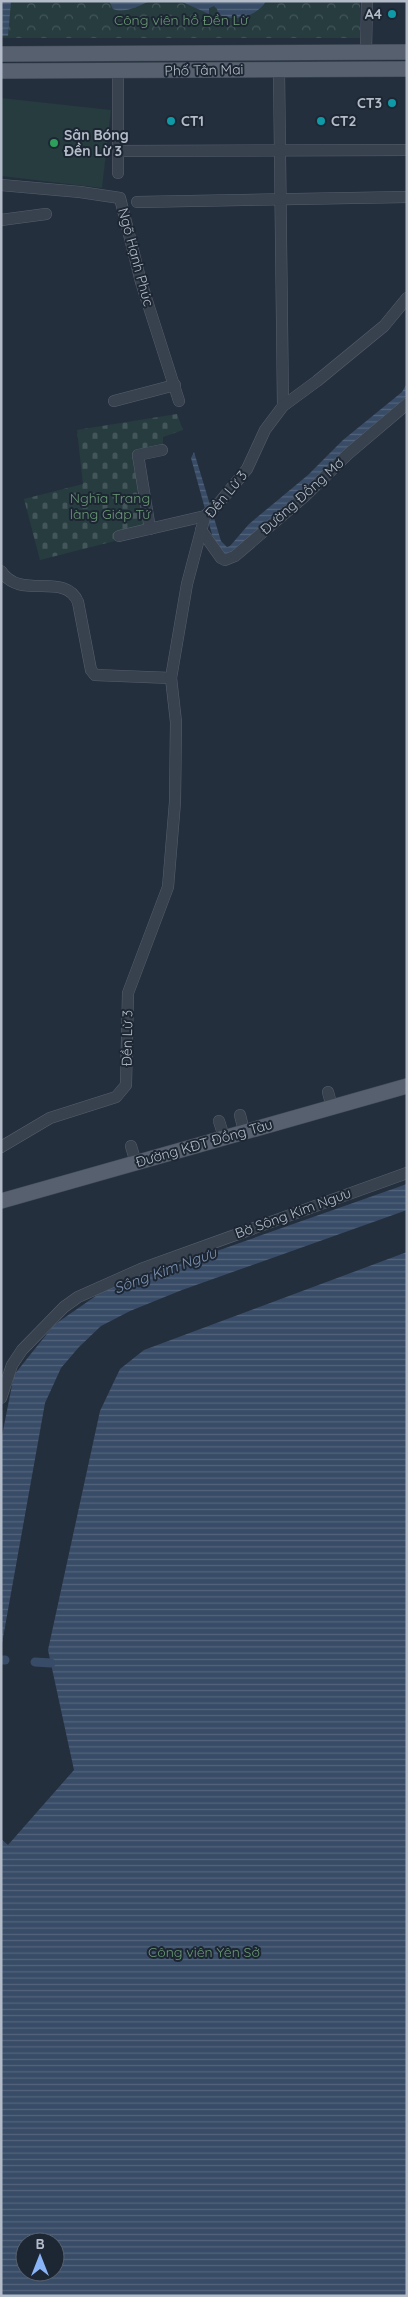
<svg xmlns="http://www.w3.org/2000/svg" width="408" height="2297" viewBox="0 0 408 2297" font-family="Quicksand,sans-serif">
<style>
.cemetery{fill:url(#cemetery-stones)}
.park{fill:url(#park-crowns)}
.garden{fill:#263c3f}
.water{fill:url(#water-rules);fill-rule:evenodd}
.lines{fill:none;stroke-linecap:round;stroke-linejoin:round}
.canal{stroke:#394c67;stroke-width:9}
.minor-casing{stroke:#565f6c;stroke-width:12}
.major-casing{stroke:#414a57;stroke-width:16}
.minor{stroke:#38414e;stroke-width:11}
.major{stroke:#56606e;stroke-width:15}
.culture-dot{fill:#0f9aa8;stroke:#1d2633;stroke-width:2}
.leisure-dot{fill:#2e9e5b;stroke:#1d2633;stroke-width:2}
.labels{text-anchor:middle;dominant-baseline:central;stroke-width:4;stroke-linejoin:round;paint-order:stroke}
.poi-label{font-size:14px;font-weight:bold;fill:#b4bcc9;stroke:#1d2633;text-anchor:start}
.park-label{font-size:14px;fill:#6b9a76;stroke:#1d2633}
.street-label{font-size:14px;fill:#b4bcc9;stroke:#1d2633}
.water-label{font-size:15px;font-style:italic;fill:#7c92b1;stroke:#1d2633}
</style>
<defs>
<pattern id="cemetery-stones" width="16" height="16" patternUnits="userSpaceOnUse" patternTransform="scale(1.25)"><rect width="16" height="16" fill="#263c3f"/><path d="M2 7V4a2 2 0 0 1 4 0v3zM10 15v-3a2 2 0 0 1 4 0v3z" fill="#435659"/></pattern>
<pattern id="park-crowns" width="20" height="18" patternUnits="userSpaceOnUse" patternTransform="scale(1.25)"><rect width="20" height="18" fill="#263c3f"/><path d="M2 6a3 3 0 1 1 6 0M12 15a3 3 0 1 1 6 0" fill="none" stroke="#435659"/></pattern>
<pattern id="water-rules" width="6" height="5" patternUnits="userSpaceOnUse" patternTransform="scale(1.25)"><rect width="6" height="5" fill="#394c67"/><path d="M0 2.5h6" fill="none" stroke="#53647b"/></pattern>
</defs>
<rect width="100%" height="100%" fill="#242f3e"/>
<polygon class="cemetery" points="177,414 183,430 163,437 163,448 137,454 150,532 40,560 24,499 83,484 77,430"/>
<rect class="park" x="1" y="1" width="359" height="37"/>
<polygon class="garden" points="1,98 111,110 102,188 1,176"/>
<g class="water">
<polygon points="2,1 11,1 8,36 1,36"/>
<path d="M109,1H151C139,5 126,14 113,9Z"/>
<path d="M180,1H266C258,16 233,23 218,14L217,9L214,6L209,8V14Z"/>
<polygon points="407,383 407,396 381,421 232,552 222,554 216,549 191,458 194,452 221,541 227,547 230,546 249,524 308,475 343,440 402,392"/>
<polygon points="407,1184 407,1210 182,1290 130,1311 101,1326 79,1347 61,1368 45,1403 1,1649 1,1441 14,1375 54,1325 103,1291"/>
<path d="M407,1252V2296H1V1839L8,1845L74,1770L48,1650L100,1411L120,1369L144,1350ZM25,2242H55V2272H25Z"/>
</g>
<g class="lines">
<g class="canal">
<polyline points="1,1660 5,1660"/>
<polyline points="35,1662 51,1663"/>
</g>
<g class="minor-casing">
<g id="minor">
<polyline points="366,52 367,1"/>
<polyline points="279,70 283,406"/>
<polyline points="118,71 118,173"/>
<polyline points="118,151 407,150"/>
<polyline points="1,185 80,192 120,198 141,282 179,401"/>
<polyline points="137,202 407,197"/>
<polyline points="1,220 46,214"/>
<polyline points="114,401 175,385"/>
<polyline points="150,529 138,455 162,450"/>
<polyline points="201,530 221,558 225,560 235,556 305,496 348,454 407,404"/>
<polyline points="119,536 205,516"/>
<path d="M1,571C20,601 65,571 78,602L91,670L95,675L171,678"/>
<polyline points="328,1092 332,1107"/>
<polyline points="240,1115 244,1131"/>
<polyline points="219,1121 224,1137"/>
<polyline points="131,1146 136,1163"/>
<polyline points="1,1147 50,1118 116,1097 126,1085 128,993 168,887 175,802 176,722 171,678 187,584 205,516 219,503 247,469 265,430 283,406 317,381 384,326 407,298"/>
<polyline points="1,1398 12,1365 22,1350 64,1307 78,1297 141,1269 407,1173"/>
</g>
</g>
<g class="major-casing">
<g id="major">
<polyline points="1,54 407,52"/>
<polyline points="1,71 407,69"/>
<polyline points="1,1201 407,1086"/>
</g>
</g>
<use href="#minor" class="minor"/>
<use href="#major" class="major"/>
</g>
<g class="culture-dot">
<circle cx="392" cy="14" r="5"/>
<circle cx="392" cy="103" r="5"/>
<circle cx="171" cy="121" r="5"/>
<circle cx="321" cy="121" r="5"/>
</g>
<circle class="leisure-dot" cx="54" cy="143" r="5"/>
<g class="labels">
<g class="poi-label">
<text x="382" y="14" text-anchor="end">A4</text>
<text x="382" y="103" text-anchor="end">CT3</text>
<text x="181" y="121">CT1</text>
<text x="331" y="121">CT2</text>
<text x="64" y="135">Sân Bóng<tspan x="64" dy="16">Đền Lừ 3</tspan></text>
</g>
<g class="park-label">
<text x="181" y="20">Công viên hồ Đền Lừ</text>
<text x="110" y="498">Nghĩa Trang<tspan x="110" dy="16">làng Giáp Tứ</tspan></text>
<text x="204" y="1952">Công viên Yên Sở</text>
</g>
<g class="street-label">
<text transform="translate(204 70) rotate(-1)">Phố Tân Mai</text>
<text transform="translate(136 257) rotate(75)">Ngõ Hạnh Phúc</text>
<text transform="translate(226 494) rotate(-50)">Đền Lừ 3</text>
<text transform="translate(302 496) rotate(-42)">Đường Đồng Mơ</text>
<text transform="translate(127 1038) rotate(-89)">Đền Lừ 3</text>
<text transform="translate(204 1143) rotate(-16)">Đường KĐT Đồng Tàu</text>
<text transform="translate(293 1213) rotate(-20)">Bờ Sông Kim Ngưu</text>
</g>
<g class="water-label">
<text transform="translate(165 1270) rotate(-20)">Sông Kim Ngưu</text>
</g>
</g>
<rect width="408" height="2297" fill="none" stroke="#b4bcc9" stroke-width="5"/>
<g transform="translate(40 2257)"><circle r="24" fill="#1d2633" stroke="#59626f"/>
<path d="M0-4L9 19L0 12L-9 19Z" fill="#8ab4f8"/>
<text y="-8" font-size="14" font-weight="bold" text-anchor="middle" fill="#b4bcc9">B</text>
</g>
</svg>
